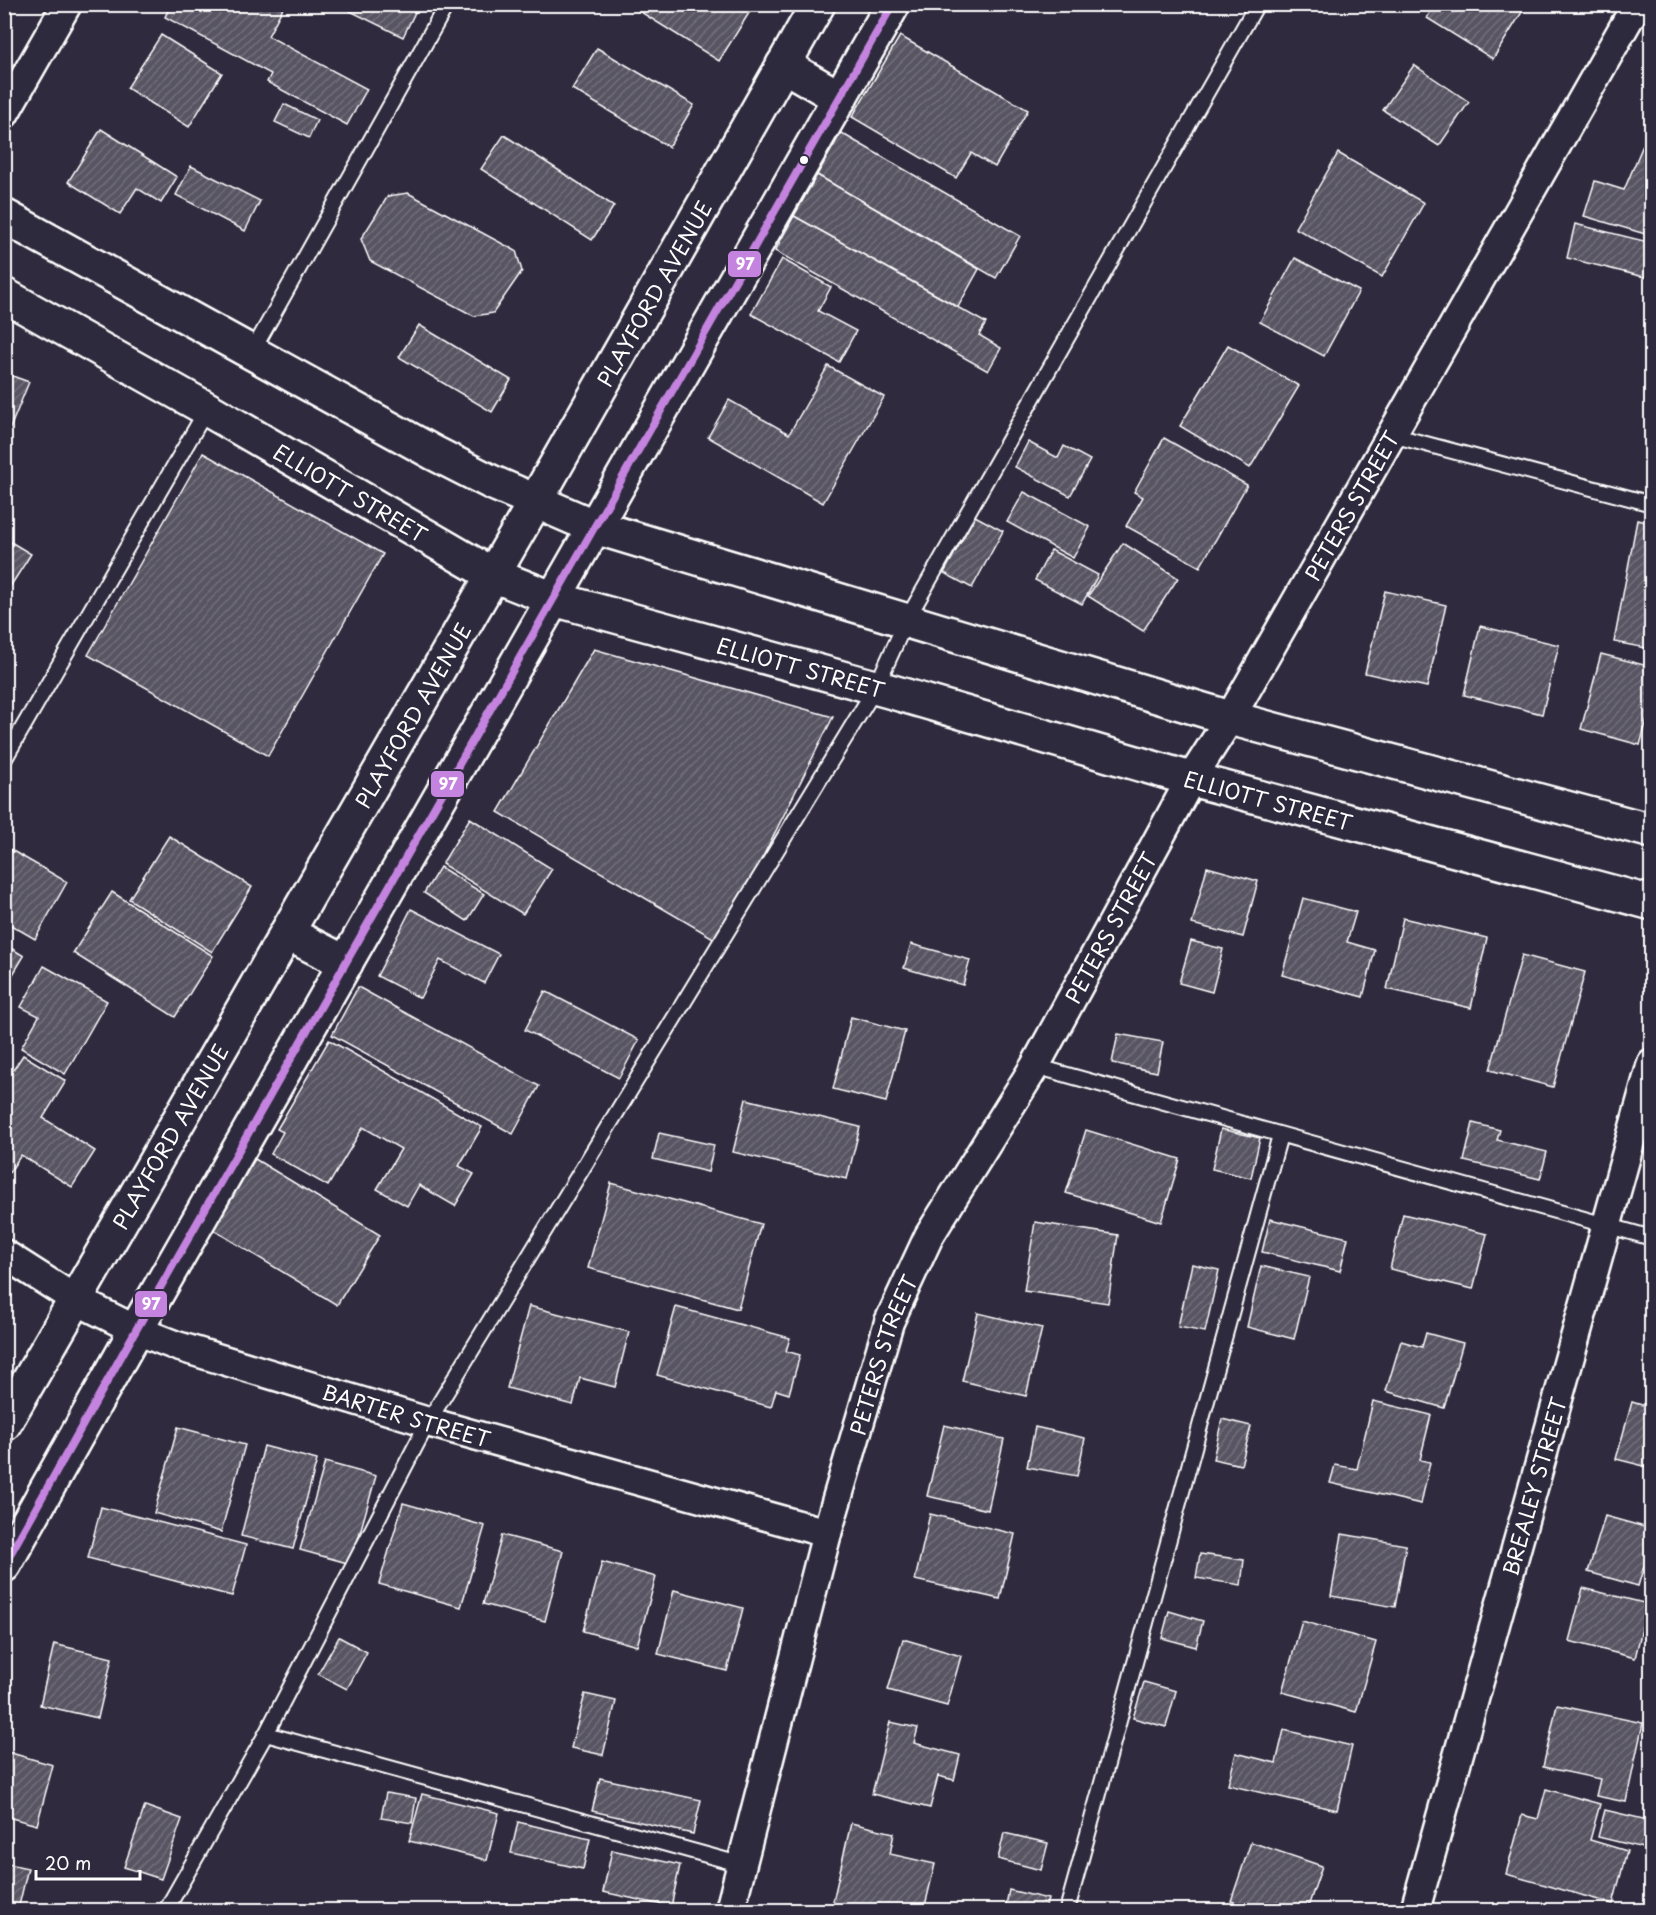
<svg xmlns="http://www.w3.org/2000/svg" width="1656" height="1915" viewBox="0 0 1656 1915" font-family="'Playpen Sans',sans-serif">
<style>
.building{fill:url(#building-hatch);stroke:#fff;stroke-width:1.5}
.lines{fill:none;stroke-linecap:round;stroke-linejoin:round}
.lane-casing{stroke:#fff;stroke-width:18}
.street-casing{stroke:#fff;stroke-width:33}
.secondary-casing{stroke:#fff;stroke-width:38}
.highway-casing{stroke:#fff;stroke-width:38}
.lane{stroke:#2f2a3d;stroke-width:14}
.street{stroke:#2f2a3d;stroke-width:28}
.secondary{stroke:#2f2a3d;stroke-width:33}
.highway{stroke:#2f2a3d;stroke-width:33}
.bus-1-casing{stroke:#2f2a3d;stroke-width:12}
.bus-1{stroke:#c483df;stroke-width:8}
.bus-dot{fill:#fff;stroke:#2f2a3d;stroke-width:2}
.labels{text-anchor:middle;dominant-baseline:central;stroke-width:6;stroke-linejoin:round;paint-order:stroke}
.street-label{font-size:21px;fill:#fff;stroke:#2f2a3d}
.line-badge{stroke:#2f2a3d;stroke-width:2}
.badge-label{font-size:16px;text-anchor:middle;font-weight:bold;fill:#fff}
</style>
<defs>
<pattern id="building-hatch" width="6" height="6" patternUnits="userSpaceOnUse" patternTransform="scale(1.5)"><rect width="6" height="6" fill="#595564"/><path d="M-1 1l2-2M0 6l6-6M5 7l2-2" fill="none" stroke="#726e7b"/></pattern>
</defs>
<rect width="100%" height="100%" fill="#2f2a3d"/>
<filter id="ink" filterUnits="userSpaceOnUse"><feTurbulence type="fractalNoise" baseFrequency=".0167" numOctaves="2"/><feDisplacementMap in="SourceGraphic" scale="12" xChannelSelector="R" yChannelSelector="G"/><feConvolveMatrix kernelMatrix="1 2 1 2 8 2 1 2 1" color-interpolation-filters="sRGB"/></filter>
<g filter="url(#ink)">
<g class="building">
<polygon points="171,4 285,4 268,36 367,89 347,125 267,82 271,74 165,17"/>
<polygon points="354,4 419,4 403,37 350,11"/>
<polygon points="628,4 754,4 754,5 719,61"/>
<polygon points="1435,4 1527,4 1493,59 1427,18"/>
<polygon points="161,35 222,73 189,127 127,88"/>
<polygon points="900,36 1028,110 995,167 971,153 956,178 852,117"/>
<polygon points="597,48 694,105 669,147 572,89"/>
<polygon points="1414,65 1469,102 1439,146 1383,110"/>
<polygon points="284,104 317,120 309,138 275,122"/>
<polygon points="101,129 177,177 161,203 137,188 120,214 68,182"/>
<polygon points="841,133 1020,236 996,278 817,175"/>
<polygon points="504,135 614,206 592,240 481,169"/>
<polygon points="1646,138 1652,140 1652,236 1584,216 1595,181 1624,190"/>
<polygon points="1338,153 1424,203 1382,277 1295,228"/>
<polygon points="191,166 260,201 245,231 176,195"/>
<polygon points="817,175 979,269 958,307 794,216"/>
<polygon points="408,193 516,251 522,271 493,313 474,316 370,261 361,239 388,196"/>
<polygon points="794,216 986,323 979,335 1001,348 988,371 775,251"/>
<polygon points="1575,224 1652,243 1652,279 1567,258"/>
<polygon points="1295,258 1359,291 1324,356 1260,322"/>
<polygon points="782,259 831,287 818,311 856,331 839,362 751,314"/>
<polygon points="419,325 511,380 492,412 399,357"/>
<polygon points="1228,345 1299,386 1250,468 1180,426"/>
<polygon points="828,366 884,397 823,503 708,437 729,400 789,434"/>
<polygon points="4,373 29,382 4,443"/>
<polygon points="1164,438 1247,485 1200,567 1126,526 1143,497 1134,492"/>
<polygon points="1028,442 1058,458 1064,446 1090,460 1070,496 1015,467"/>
<polygon points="203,453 383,554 268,756 88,655"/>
<polygon points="1024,492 1090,527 1073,558 1007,522"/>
<polygon points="975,516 1003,531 972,588 944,573"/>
<polygon points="1637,520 1652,523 1652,649 1614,642"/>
<polygon points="4,538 31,554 8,590 4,588"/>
<polygon points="1123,543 1178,578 1143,631 1088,596"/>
<polygon points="1051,550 1098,575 1082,604 1035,580"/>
<polygon points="1385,591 1446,605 1427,687 1365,673"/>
<polygon points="1480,626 1559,645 1542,714 1464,695"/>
<polygon points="594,649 833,717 720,942 498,812"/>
<polygon points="1601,654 1652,667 1652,702 1640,745 1581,729"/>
<polygon points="470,818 552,869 523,914 442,864"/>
<polygon points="169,836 252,887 212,952 129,899"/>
<polygon points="4,846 67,882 35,939 4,921"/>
<polygon points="440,867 484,894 467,921 424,893"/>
<polygon points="1207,867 1258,881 1243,937 1192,924"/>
<polygon points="112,892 213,956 175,1017 73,953"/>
<polygon points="1303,898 1356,912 1347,942 1375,950 1363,997 1282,975"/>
<polygon points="411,909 499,954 484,983 440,960 420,998 377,976"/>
<polygon points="1403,918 1487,938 1471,1008 1387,989"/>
<polygon points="1191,941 1223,949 1212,992 1179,983"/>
<polygon points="4,944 24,956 12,976 4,972"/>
<polygon points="911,944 970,960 963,985 904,968"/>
<polygon points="1522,955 1585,972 1553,1087 1490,1070"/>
<polygon points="44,966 107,1001 65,1074 21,1048 39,1016 21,1007"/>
<polygon points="358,987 539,1086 513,1134 332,1035"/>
<polygon points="545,991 639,1040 619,1078 525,1030"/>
<polygon points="851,1017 905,1031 886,1102 833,1089"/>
<polygon points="1118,1034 1163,1042 1157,1072 1112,1063"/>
<polygon points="329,1040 482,1127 459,1166 474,1174 455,1206 419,1185 407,1206 377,1189 401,1149 363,1127 328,1186 271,1154 283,1132 277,1129"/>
<polygon points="23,1055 66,1081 43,1118 95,1151 72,1187 21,1155 9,1173 4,1170 4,1084"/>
<polygon points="746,1099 860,1127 847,1179 733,1152"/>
<polygon points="1473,1123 1500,1130 1497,1140 1547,1152 1540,1179 1464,1161"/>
<polygon points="1221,1129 1260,1138 1251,1178 1212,1169"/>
<polygon points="1086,1130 1180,1159 1161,1222 1066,1193"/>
<polygon points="659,1133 714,1145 708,1172 653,1159"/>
<polygon points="255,1159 380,1235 337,1305 212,1229"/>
<polygon points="611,1183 761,1224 738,1309 588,1268"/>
<polygon points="1403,1214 1487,1234 1473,1289 1390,1269"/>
<polygon points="1270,1219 1348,1238 1340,1271 1262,1252"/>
<polygon points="1035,1222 1118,1235 1108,1303 1024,1291"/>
<polygon points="1192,1264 1219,1270 1205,1332 1178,1327"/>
<polygon points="1261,1266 1309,1277 1294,1339 1247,1327"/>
<polygon points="529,1306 629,1332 615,1387 580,1378 573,1405 507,1388"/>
<polygon points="676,1307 790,1338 786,1351 800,1355 789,1394 776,1390 771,1407 657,1375"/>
<polygon points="978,1313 1042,1328 1026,1396 962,1381"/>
<polygon points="1426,1333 1463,1343 1444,1408 1386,1391 1401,1341 1422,1347"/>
<polygon points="1373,1401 1431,1415 1420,1460 1430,1462 1421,1504 1330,1483 1335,1465 1357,1469"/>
<polygon points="1632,1402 1652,1408 1652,1468 1616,1459"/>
<polygon points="1222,1419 1251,1426 1241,1465 1213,1459"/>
<polygon points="944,1425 1004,1439 988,1510 927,1496"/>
<polygon points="178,1427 245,1445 221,1532 154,1513"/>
<polygon points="1035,1427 1085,1438 1077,1476 1027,1467"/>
<polygon points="264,1446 317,1460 293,1549 241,1536"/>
<polygon points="325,1462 376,1476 351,1564 300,1550"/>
<polygon points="403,1503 485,1526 461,1607 379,1584"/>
<polygon points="101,1507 246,1545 232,1596 88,1558"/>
<polygon points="930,1514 1015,1534 1000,1599 915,1580"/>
<polygon points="1605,1516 1652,1529 1652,1540 1638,1586 1588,1572"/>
<polygon points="1342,1534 1406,1545 1395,1607 1331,1596"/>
<polygon points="502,1535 563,1551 545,1621 483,1604"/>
<polygon points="1200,1554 1244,1560 1241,1585 1196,1578"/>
<polygon points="602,1562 656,1577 637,1646 583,1631"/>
<polygon points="1583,1588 1648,1604 1635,1658 1569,1641"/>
<polygon points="674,1590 743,1608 727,1671 658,1654"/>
<polygon points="1169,1611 1203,1621 1196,1647 1162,1638"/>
<polygon points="1302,1621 1376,1642 1356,1712 1282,1692"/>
<polygon points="339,1637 367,1652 347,1689 318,1674"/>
<polygon points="903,1639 961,1656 947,1706 888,1690"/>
<polygon points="54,1644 112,1658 98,1718 40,1705"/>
<polygon points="1144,1682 1176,1691 1166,1727 1133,1718"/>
<polygon points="585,1694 616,1701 603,1755 571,1748"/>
<polygon points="1557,1705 1643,1723 1626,1802 1596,1796 1600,1779 1543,1767"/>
<polygon points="890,1722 918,1728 914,1743 960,1755 954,1780 938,1776 930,1808 872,1794"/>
<polygon points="1284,1730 1352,1746 1337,1810 1228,1785 1236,1753 1276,1763"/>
<polygon points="4,1751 53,1765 37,1825 4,1816"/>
<polygon points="600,1778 701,1800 693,1834 592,1811"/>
<polygon points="1546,1789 1600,1804 1590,1840 1627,1851 1613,1904 1506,1874 1522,1815 1538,1819"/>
<polygon points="386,1793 416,1798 412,1823 381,1818"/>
<polygon points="422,1794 499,1813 487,1860 409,1841"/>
<polygon points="145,1806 182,1819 161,1879 124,1867"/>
<polygon points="1605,1810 1652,1821 1652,1850 1598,1837"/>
<polygon points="518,1822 590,1839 583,1869 511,1853"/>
<polygon points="851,1823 894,1833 890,1854 935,1864 924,1910 831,1910"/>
<polygon points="1004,1833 1048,1843 1041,1870 998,1859"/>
<polygon points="1251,1842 1322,1866 1307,1910 1259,1910 1231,1901"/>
<polygon points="612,1850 680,1865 671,1907 603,1892"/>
<polygon points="4,1863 28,1868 18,1910 4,1910"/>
<polygon points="1009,1890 1048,1899 1045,1910 1005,1910"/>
<polygon points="1127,1904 1153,1910 1126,1910"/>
<polygon points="1504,1904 1527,1910 1502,1910"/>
</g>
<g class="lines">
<g class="lane-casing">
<g id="lane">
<polyline points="252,352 447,4"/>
<polyline points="1392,435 1652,504"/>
<polyline points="4,760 207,409"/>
<polyline points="1035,1066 1652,1238"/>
<polyline points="266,1734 743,1865"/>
<polyline points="166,1910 266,1734 428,1422 876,687 906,621 1257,4"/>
<polyline points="1067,1910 1280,1135"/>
</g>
</g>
<g class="street-casing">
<g id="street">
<polyline points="4,114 67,4"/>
<path id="s1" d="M4,1254L76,1300L136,1330L177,1346L428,1422L827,1533"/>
<path id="s2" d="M730,1910L827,1533L889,1322L929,1236L1035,1066L1191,779L1230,718L1637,4"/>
<path id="s3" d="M1415,1910L1652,1063"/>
</g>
</g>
<g class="secondary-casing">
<g id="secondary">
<polyline points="4,216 434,453 491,482 595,527 1230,718 1652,831"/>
<path id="s4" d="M4,295L207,409L493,575L554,599L889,691L1191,779L1652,903"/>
</g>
</g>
<g class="highway-casing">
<g id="highway">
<polyline points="783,65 840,98"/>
<polyline points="287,933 346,963"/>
<path id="s5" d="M4,1424L535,502L818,4"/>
<polyline points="4,1565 136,1330 893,4"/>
</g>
</g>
<use href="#lane" class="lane"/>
<use href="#street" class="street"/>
<use href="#secondary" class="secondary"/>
<use href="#highway" class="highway"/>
<g class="bus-1-casing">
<polyline id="bus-1" points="4,1565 136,1330 893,4"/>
</g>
<use href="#bus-1" class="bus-1"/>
</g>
</g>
<circle class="bus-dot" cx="804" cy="160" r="5"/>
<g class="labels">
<g class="street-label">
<text stroke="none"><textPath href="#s5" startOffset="1304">PLAYFORD AVENUE</textPath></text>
<text stroke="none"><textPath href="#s4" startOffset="399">ELLIOTT STREET</textPath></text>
<text stroke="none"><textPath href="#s2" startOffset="1548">PETERS STREET</textPath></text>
<text stroke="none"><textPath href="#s4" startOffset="885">ELLIOTT STREET</textPath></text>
<text stroke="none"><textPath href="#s5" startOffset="818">PLAYFORD AVENUE</textPath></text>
<text stroke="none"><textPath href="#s4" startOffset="1371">ELLIOTT STREET</textPath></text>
<text stroke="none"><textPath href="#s2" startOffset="1062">PETERS STREET</textPath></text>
<text stroke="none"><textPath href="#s5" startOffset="332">PLAYFORD AVENUE</textPath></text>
<text stroke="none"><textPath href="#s2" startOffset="576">PETERS STREET</textPath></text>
<text stroke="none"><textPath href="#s1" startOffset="436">BARTER STREET</textPath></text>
<text stroke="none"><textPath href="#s3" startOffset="440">BREALEY STREET</textPath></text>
</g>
</g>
<g class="line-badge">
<rect x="727" y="250" width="35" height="28" rx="6" fill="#c483df"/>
<rect x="430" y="770" width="35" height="28" rx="6" fill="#c483df"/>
<rect x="134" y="1290" width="34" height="28" rx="6" fill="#c483df"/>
</g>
<g class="badge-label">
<text x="745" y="270">97</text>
<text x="448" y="790">97</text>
<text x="151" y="1310">97</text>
</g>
<rect width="1656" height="1915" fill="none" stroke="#2f2a3d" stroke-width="24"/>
<rect x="12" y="12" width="1632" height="1891" fill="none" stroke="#fff" stroke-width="2" filter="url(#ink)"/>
<path d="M36 1870v9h104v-9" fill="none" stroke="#ffffff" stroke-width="3"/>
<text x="45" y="1870" font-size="18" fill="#ffffff" stroke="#2f2a3d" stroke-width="4.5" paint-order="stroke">20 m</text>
</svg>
